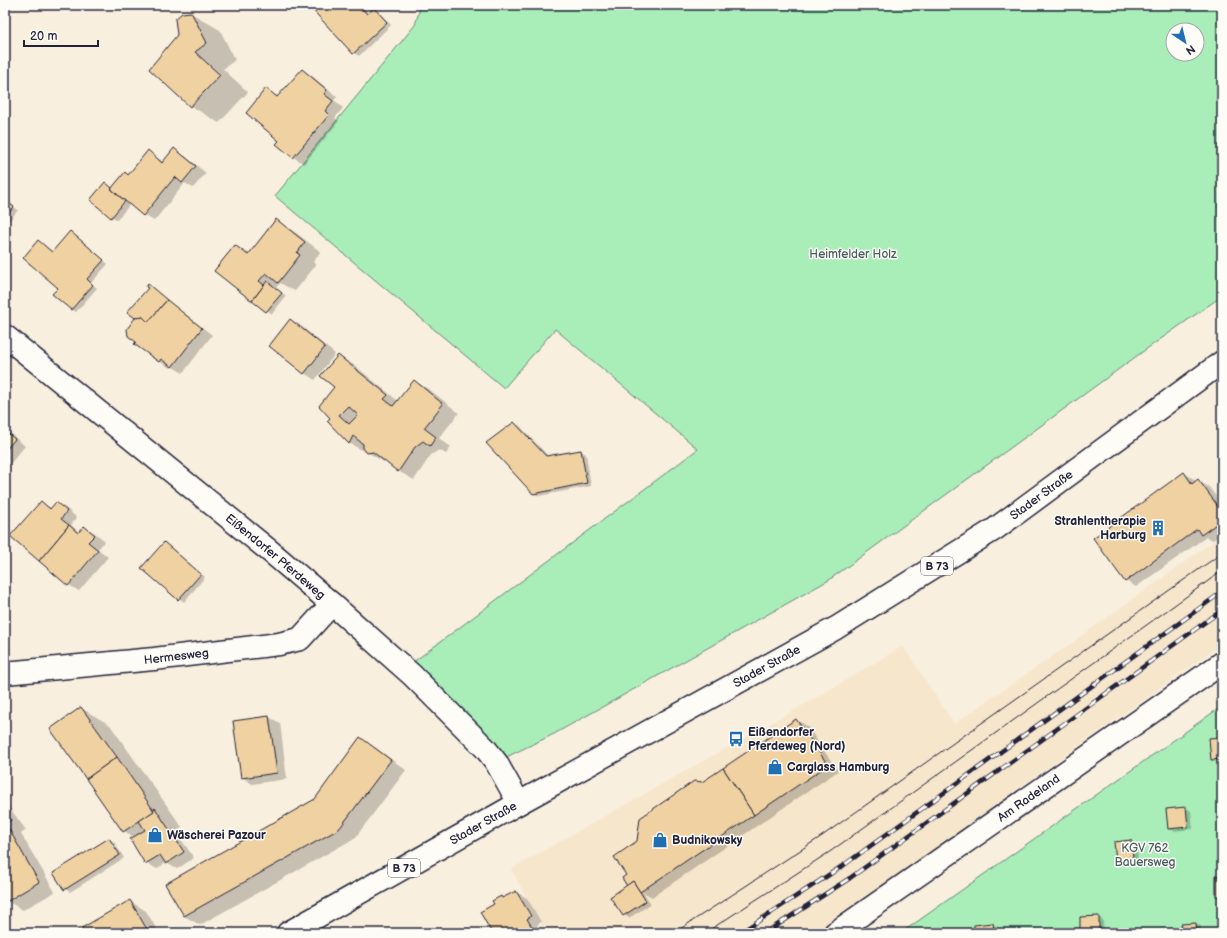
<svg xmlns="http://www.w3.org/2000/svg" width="1227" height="938" viewBox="0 0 1227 938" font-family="'Balsamiq Sans',sans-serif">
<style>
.built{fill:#f6e6cc}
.green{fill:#a9edb8;stroke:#66887a;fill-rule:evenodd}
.shadow{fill:#0003}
.building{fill:#f0d2a2;stroke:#22223b;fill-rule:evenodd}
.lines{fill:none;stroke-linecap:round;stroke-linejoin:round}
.minor-casing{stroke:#22223b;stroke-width:25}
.major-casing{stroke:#22223b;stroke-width:25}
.minor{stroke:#fdfcf7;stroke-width:22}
.major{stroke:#fdfcf7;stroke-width:22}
.tram{stroke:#22223b;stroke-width:1}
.rail-casing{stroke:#22223b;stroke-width:4.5}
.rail{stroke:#fdfcf7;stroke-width:3;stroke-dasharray:9;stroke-linecap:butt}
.labels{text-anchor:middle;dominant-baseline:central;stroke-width:3;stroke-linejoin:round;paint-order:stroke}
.shield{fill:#fdfcf7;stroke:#646373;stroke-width:1}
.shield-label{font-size:11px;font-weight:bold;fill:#22223b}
.park-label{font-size:12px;fill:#4a5f60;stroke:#fdfcf7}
.street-label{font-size:12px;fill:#22223b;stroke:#fdfcf7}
.poi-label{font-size:12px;font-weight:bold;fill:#22223b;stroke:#fdfcf7;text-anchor:start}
</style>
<rect width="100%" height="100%" fill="#f9efde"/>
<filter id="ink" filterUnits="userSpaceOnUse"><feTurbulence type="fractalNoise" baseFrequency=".025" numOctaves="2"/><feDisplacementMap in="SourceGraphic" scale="8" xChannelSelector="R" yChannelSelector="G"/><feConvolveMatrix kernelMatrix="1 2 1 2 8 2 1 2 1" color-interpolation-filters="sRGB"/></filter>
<g filter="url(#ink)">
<polygon class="built" points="1222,535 1222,644 843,913 811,933 546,933 511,869 821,695 903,646 954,724 1076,640"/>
<g class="green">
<path d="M421,5H1222V296L1145,350L829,580L554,734L496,762L404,669L698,449L555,329L504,388L275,196L415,25ZM1173,30H1197V54H1173Z"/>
<polygon points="1222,706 1222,933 901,933"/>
</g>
<g class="shadow">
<polygon points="313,5 362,5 361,6 369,14 374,9 379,12 391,25 359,56 354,53"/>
<polygon points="191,13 220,30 235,60 223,69 248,92 219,123 191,106 150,69 178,35"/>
<polygon points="302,70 312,76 337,97 334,100 343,108 335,118 339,121 304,164 293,157 281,141 267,90 279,97"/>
<polygon points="174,150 185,156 206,173 193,188 185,183 154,221 144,215 130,204 117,220 91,200 112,188 128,176 148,152 164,162"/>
<polygon points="5,200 18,210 5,226"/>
<polygon points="277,221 292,230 321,252 313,262 316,265 295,291 280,283 276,288 286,296 272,314 216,271 235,246 250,254"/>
<polygon points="70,232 108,264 91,283 97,288 76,312 71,309 38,241 53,252"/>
<polygon points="149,286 212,335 183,373 171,366 170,368 159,361 137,342 137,317 149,288"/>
<polygon points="291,320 301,326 335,354 315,380 304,373"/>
<polygon points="338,356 354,365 398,401 414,381 430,390 459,413 439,438 451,447 446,454 439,450 431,455 414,480 398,471 386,461 384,462 367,452 366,450 365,452 349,443 331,418"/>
<polygon points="515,423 520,426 548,456 581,451 586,454 591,486 539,496 533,493"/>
<polygon points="5,429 25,446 5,470"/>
<polygon points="1184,473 1194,479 1196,482 1198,481 1209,487 1222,505 1222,534 1213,540 1206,537 1136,587 1126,581"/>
<polygon points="41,502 51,508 56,503 67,509 77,518 71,525 79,532 84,527 95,533 105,541 98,549 108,557 79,591 69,585"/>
<polygon points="169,546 205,577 184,602 143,568"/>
<polygon points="81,708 110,725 182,827 176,832 194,858 177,869 166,863 157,869 146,863 134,837 124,831 52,729"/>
<polygon points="269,717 280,723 287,779 252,784 242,777 234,722"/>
<polygon points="796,720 807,726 838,771 652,897 643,892 651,904 629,918 624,915 628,886 627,875 638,842 703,783"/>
<polygon points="1222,738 1222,762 1217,762 1212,760"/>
<polygon points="361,739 376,748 406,770 355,838 200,925 184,916 316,800"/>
<polygon points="5,802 26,830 21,834 55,892 23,910 7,901 5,898"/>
<polygon points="1186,808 1191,811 1193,829 1174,831 1169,829"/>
<polygon points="109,839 114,842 124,858 70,892 65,889"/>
<polygon points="1131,841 1136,844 1138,860 1122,862 1117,859"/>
<polygon points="516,892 527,898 541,922 537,925 542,933 493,933 503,899"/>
<polygon points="130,901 146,911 159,933 75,933"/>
<polygon points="1098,917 1103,920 1104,933 1081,933"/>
<polygon points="993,924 998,927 998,933 975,933"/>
<polygon points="1196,924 1201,926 1201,933 1180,933"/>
</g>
<g class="building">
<polygon points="312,5 359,5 367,14 374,8 387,22 353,54 310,7"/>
<polygon points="191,12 207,43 195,52 220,75 190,107 149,69 177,35 175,19 182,13"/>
<polygon points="302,69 327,90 324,94 333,101 325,111 329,115 293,158 276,144 279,141 246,113 266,88 277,97"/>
<polygon points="174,148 196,166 182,183 175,177 143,216 111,189 125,172 128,175 148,150 162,163"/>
<polygon points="105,182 112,188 111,189 125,201 111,218 90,200"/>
<polygon points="5,200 14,207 5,217"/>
<polygon points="276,219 305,242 297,253 300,255 278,283 266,273 259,281 264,285 252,301 214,271 235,245 248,255"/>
<polygon points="70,231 104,260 87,279 93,285 71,310 52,294 58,288 23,258 38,240 52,252"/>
<polygon points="267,281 282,293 266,312 252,301"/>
<polygon points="148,284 167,300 148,322 143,317 135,318 127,312 148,288 146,287"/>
<polygon points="167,300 202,328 172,367 161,359 159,362 134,344 136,342 128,336 127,329 135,318 143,317 148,322"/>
<polygon points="290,319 325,347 304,374 269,346"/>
<path d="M338,355L388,395L384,399L393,406L414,380L443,404L424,428L436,437L430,446L423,441L415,447L398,472L373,452L367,453L363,448V444L353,436L349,444L327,421L330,418L319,406L334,387L320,376ZM348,406L358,415L349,424L339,415Z"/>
<polygon points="514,422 546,456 581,450 587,483 533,494 486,443"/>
<polygon points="5,431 15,439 5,451"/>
<polygon points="1184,472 1192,484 1198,479 1222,512 1222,520 1201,535 1197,529 1125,582 1093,538"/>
<polygon points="41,501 50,509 56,502 67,511 61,519 69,525 39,561 10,536"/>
<polygon points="69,525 78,533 84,526 95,535 88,542 98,550 68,586 39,561"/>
<polygon points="164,542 201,574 178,600 141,568"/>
<polygon points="81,707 117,757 86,779 50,729"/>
<polygon points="269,716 277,773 241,778 233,721"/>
<polygon points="796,719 828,765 754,815 723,768"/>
<polygon points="360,737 391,760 339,829 184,916 165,884 315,799"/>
<polygon points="1222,737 1222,759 1211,760 1209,738"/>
<polygon points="117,757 154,811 123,832 86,779"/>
<polygon points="723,768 754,815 640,892 633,881 627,886 622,878 626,875 614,857 637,841 640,818 694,781 702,782"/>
<polygon points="1186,807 1188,827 1168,829 1166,809"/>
<polygon points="155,808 184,852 166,864 160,855 145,864 130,839 145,830 139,821 154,811 153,809"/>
<polygon points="5,812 11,820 5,825"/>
<polygon points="6,824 39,882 6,902 5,900 5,825"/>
<polygon points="109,838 120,855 64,890 53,873"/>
<polygon points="1131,840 1133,858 1116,860 1114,842"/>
<rect x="1216" y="876" width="6" height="20"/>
<polygon points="633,881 646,901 623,916 610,897"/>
<polygon points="516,891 531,916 527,919 535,932 533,933 492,933 480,912 494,904 492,901 501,896 502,898"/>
<polygon points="130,900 149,933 73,933"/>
<polygon points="1099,916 1099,933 1080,933 1080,917"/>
<polygon points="993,923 994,933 974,933 974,925"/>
<polygon points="1196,923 1197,933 1179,933 1179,931 1182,930 1181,924"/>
<polygon points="461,928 464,933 451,933"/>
</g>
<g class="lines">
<g class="minor-casing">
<g id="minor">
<path id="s1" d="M5,336L271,552L332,604L412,675L485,748L496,762L519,803"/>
<path id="s2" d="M5,673L154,659L279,644L300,639L332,604"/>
<path id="s3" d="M835,933L1222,663"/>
</g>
</g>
<g class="major-casing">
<g id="major">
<path id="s4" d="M288,933L519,803L836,628L995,529L1222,362"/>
</g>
</g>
<use href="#minor" class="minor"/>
<use href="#major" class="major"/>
<g class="tram">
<polyline points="674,933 822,836 1222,553"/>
<polyline points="705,933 831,851 1222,571"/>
</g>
<g class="rail-casing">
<g id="rail">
<polyline points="740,933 844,865 1222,592"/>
<polyline points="765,933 850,878 1222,610"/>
</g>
</g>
<use href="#rail" class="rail"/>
</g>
</g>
<defs>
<g id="building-bare" transform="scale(1.2)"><path d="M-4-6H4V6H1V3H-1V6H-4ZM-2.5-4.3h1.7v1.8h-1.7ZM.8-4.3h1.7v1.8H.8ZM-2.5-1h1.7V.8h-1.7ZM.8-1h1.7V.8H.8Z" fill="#1f6fb2" stroke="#fdfcf7" stroke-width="2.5" paint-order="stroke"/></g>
<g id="bus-bare" transform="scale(1.2)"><path d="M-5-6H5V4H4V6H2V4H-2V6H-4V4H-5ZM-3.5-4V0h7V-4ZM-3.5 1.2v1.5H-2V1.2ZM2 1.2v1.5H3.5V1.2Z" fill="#1f6fb2" stroke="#fdfcf7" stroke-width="2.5" paint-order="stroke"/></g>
<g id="shop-bare" transform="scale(1.2)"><path d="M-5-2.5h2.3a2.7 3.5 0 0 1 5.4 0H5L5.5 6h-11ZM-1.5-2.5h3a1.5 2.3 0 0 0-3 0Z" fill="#1f6fb2" stroke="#fdfcf7" stroke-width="2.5" paint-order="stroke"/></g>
</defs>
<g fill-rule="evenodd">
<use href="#building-bare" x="1158" y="528"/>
<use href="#bus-bare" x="736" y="739"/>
<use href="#shop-bare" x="775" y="767"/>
<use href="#shop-bare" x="155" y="835"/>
<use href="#shop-bare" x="660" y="840"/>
</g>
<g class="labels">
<g class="shield">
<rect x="921" y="557" width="32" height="18" rx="3"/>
<rect x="388" y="859" width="32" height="18" rx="3"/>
</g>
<g class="shield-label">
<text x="937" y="566">B 73</text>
<text x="404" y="868">B 73</text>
</g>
<g class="park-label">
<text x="853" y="254">Heimfelder Holz</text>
<text x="1145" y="848">KGV 762<tspan x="1145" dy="14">Bauersweg</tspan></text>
</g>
<g class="street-label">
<text stroke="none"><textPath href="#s4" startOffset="872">Stader Straße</textPath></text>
<text stroke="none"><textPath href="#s1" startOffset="349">Eißendorfer Pferdeweg</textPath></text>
<text stroke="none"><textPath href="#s2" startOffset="172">Hermesweg</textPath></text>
<text stroke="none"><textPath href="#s4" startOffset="548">Stader Straße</textPath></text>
<text stroke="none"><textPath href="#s3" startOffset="236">Am Radeland</textPath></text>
<text stroke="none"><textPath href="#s4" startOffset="224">Stader Straße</textPath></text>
</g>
<g class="poi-label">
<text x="1146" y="521" text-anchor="end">Strahlentherapie<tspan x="1146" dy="14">Harburg</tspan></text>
<text x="748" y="732">Eißendorfer<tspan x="748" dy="14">Pferdeweg (Nord)</tspan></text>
<text x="787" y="767">Carglass Hamburg</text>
<text x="167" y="835">Wäscherei Pazour</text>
<text x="672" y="840">Budnikowsky</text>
</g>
</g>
<rect width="1227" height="938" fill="none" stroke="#fdfcf7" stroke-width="20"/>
<rect x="10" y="10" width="1207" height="918" fill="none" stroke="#22223b" stroke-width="1.5" filter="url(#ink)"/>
<g transform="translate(1185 42) rotate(145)"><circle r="19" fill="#fdfcf7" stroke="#a5a5ac"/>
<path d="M0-3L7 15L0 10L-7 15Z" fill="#1f6fb2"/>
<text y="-6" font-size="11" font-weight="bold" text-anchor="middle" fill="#22223b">N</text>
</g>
<path d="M24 40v6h74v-6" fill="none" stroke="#22223b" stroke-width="2"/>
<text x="30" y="40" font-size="12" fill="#22223b" stroke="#fdfcf7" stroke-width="3" paint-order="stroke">20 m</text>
</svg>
